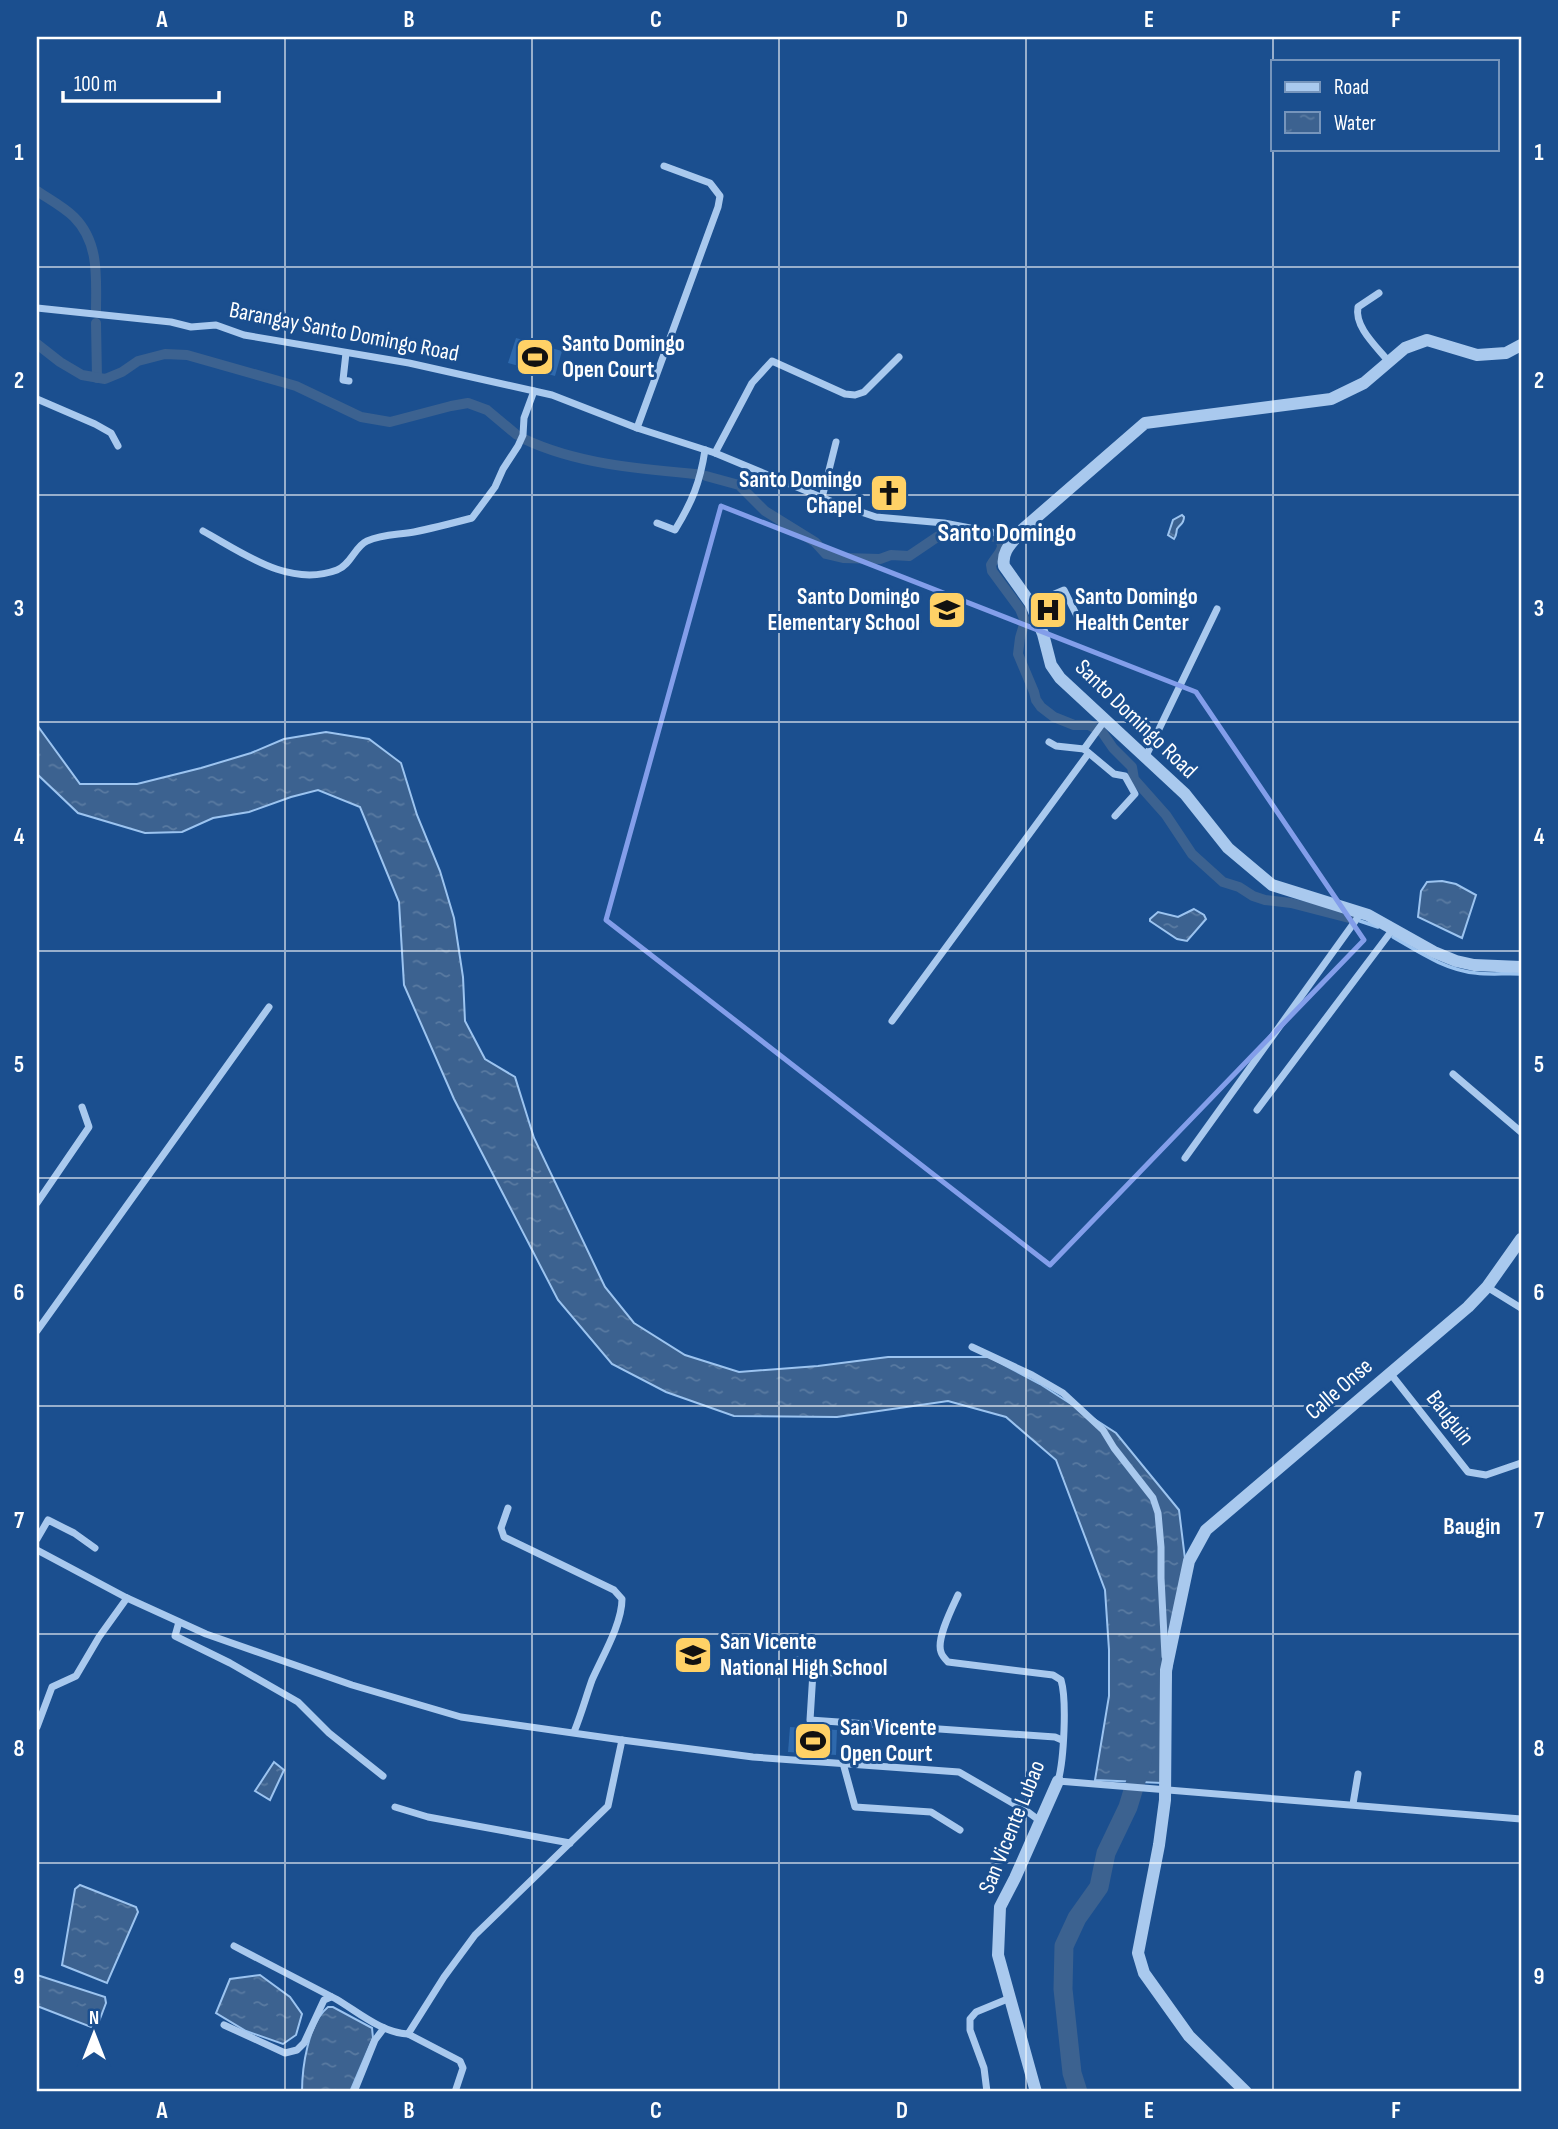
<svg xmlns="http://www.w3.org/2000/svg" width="1558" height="2129" viewBox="0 0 1558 2129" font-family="'Sofia Sans Condensed',sans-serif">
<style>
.pitch{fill:#2e69ad}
.water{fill:url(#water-ripples);stroke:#9cc4f0;stroke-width:2}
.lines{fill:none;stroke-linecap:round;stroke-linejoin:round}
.stream{stroke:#9cc4f0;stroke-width:3.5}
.canal{stroke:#3c6290;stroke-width:10}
.river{stroke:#3c6290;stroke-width:19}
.minor{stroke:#a9c9ee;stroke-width:7}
.tertiary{stroke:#a9c9ee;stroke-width:12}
.marked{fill:none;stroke:#839eea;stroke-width:5;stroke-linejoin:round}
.grid{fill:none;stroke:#fff;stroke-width:2;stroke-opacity:0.55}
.labels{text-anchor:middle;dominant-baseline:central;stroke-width:6;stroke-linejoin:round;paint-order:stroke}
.street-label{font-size:23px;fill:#fff;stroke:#1b4f8f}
.poi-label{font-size:23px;font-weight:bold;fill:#fff;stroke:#1b4f8f;text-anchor:start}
.neighbourhood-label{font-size:24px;font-weight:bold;fill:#fff;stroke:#1b4f8f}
.quarter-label{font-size:26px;font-weight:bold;fill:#fff;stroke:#1b4f8f}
.neatline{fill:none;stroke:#fff;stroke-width:2.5}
.grid-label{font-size:23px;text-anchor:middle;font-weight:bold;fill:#fff}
</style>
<defs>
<pattern id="water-ripples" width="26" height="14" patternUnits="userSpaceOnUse" patternTransform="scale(1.75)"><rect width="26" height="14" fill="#3c6290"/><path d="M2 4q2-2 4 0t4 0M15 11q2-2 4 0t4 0" fill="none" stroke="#597aa1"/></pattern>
</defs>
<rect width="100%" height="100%" fill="#1b4f8f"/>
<g class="pitch">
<polygon points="516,338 562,351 555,376 508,363"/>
<polygon points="790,1727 837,1730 836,1755 788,1752"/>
</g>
<g class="water">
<path d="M1182,515L1184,517C1184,524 1180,524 1177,529C1176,533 1177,535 1174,539L1168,535L1173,520Z"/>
<polygon points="37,725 80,784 137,784 201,768 251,753 284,739 326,732 369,739 401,763 417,815 440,871 454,918 463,977 465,1021 485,1059 515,1077 534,1138 605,1287 634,1323 685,1355 739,1372 818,1366 888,1357 989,1357 1040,1384 1116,1433 1179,1510 1185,1559 1176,1611 1162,1783 1095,1780 1109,1696 1109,1650 1105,1590 1056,1460 1006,1417 948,1401 837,1417 734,1416 666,1392 612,1364 558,1300 454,1099 404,985 399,902 360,807 318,790 291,797 249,812 213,818 182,832 145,833 78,813 37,774"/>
<polygon points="1442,881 1456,884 1476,895 1462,938 1418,917 1421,891 1427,882"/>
<polygon points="1194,909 1204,915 1206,919 1187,941 1177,939 1150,921 1150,919 1158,912 1178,917"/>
<polygon points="274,1762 284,1770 270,1800 255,1791"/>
<polygon points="80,1885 136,1907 138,1912 107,1983 62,1965 75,1889"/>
<polygon points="37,1975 105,1997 106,2003 98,2024 91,2027 37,2006"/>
<polygon points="260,1975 290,1997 302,2014 296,2035 283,2044 246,2031 216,2013 230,1979"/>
<path d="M328,2007H333L372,2028L373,2038L350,2092H302C302,2068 308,2023 328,2007Z"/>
</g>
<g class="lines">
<g class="stream">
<polyline points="1360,921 1378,927"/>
<path d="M1393,937C1419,952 1445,970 1476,973C1491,975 1506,973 1521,974"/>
</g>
<g class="canal">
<path d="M37,191C49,199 64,207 74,217C100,243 96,279 96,312"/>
<polyline points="96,323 97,378"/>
<polyline points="37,344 60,362 82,375 105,379 122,372 138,361 165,354 187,355 296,386 361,417 390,422 451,406 468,403 487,410 517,435"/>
<path d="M524,439C577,464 639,469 696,474"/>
<path d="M706,476L739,485L765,511L815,542L826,554L843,558L880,559L891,555L909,556L946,531L997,537C1009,547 996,555 991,565L992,571L1020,609L1025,621L1020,638L1018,654L1034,692L1036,700L1041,707L1054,717L1074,725H1089L1102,732L1113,748L1132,767L1134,779L1166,815L1192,854L1223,882L1239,887L1253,896L1265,900L1291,903L1353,919"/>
</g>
<polyline class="river" points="1078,2092 1072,2073 1063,1989 1064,1946 1077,1918 1099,1887 1106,1853 1128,1807 1143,1758"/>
<g class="minor">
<path d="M1379,293L1358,307C1354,327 1377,347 1389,362"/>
<polyline points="37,308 171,322 191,327 216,325 244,335 409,363 552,395 637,428 715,453 840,505 876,517 944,523 1017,537"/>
<polyline points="346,353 343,380 349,381"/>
<polyline points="37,399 95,424 111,433 118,446"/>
<polyline points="637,428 718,207 720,196 710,183 664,166"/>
<polyline points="715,453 752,383 772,361 845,394 855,395 864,392 899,357"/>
<polyline points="822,498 836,442"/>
<path d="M657,523L675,530C692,502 700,483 705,450"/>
<path d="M203,531C243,553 289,588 337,570C351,565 355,546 367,541C383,534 398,535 414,532C434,528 453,523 472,518L495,487L503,469L518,446L523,435L524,418L534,391"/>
<polyline points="1031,604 1064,590 1080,622"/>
<polyline points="1105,720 1084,749 1114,774 1125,776 1135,794 1115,816"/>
<polyline points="1049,742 1056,746 1084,749"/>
<polyline points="1146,756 1217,609"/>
<polyline points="892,1021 1088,754"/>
<polyline points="1453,1074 1521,1132"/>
<polyline points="1257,1110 1393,929"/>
<polyline points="1185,1158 1361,913"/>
<polyline points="37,1203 89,1127 82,1107"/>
<polyline points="1487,1287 1521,1308"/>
<polyline points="37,1331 269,1007"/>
<polyline points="972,1347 1032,1375 1063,1393 1103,1430 1114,1448 1153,1498 1158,1513 1161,1547 1161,1578 1165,1656"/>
<polyline points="1390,1373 1468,1472 1486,1475 1521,1463"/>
<path d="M508,1508L501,1528L504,1537L614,1590L622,1599C622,1624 602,1657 592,1680C586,1697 581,1715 574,1732"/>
<polyline points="37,1539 48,1520 74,1533 95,1548"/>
<polyline points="37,1550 127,1598 206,1634 352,1685 461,1717 622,1740 753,1757 959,1772 1028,1812 1040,1821"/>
<path d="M958,1595C952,1608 936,1639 941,1652C942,1656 945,1659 948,1662L1053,1675L1061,1680C1067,1700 1064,1760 1058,1781L1521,1819"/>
<polyline points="179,1622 175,1636 230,1663 298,1702 329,1733 383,1776"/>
<polyline points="797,1660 798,1665 813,1672"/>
<polyline points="842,1663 840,1673 813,1672 810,1720 1055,1737 1062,1740"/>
<polyline points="37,1727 52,1687 76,1676 99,1637 127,1598"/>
<polyline points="843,1763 855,1807 931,1812 960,1830"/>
<polyline points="1353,1804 1358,1774"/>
<polyline points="395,1807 428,1817 570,1843"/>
<path d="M234,1946C268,1964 302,1981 336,1999C358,2012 382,2033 408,2034L444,1977L475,1935L608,1806L622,1740"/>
<polyline points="224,2025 285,2053 297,2050 304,2043 324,2000 331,1997"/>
<polyline points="408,2034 460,2061 463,2068 455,2092"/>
<polyline points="354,2092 375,2040 384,2028"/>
<polyline points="987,2092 984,2068 970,2030 970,2019 976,2012 1010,1998"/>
</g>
<g class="tertiary">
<path d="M1521,345L1506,353L1477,355L1427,340L1405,348L1364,383L1331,399L1145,423L1023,529C1015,541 1001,549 1004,566L1031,604L1043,634L1051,665L1060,678L1185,794L1228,848L1272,885L1368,915L1434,952L1456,961L1474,965L1521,967"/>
<polyline points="1036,2092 998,1955 1000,1907 1015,1878 1058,1781"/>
<polyline points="1246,2092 1189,2036 1144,1973 1138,1953 1159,1845 1165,1800 1166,1670 1189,1561 1206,1530 1468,1307 1487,1287 1521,1239"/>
</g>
</g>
<path class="marked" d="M721,506L1196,692L1364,940L1050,1265L606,920Z"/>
<path class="grid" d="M285,37V2092M532,37V2092M779,37V2092M1026,37V2092M1273,37V2092M37,267H1521M37,495H1521M37,722H1521M37,951H1521M37,1178H1521M37,1406H1521M37,1634H1521M37,1863H1521"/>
<defs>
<g id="stadium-square" transform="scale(2.0125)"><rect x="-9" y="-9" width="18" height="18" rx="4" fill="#ffd166" stroke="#1b4f8f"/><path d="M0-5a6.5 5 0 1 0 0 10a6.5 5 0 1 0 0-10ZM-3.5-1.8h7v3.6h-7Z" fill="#111"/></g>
<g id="church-square" transform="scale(2.0125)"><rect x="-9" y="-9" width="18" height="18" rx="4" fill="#ffd166" stroke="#1b4f8f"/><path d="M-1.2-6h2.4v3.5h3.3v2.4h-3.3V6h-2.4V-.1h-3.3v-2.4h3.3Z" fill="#111"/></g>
<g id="school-square" transform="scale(2.0125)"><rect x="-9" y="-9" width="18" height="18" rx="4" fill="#ffd166" stroke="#1b4f8f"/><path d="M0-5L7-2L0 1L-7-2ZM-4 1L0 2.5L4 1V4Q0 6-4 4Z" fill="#111"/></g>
<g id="hospital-square" transform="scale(2.0125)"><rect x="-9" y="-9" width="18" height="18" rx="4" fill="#ffd166" stroke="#1b4f8f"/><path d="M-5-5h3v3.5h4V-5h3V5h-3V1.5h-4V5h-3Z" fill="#111"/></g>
</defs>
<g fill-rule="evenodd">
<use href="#stadium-square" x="535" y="357"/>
<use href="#church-square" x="889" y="493"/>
<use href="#school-square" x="947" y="610"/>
<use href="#hospital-square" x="1048" y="610"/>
<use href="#school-square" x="693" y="1655"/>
<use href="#stadium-square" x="813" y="1741"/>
</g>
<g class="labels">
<g class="street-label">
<text transform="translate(344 332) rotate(11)">Barangay Santo Domingo Road</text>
<text transform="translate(1136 719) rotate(44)">Santo Domingo Road</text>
<text transform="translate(1339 1389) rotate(-41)">Calle Onse</text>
<text transform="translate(1450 1418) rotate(52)">Bauguin</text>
<text transform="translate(1012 1827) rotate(-68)">San Vicente Lubao</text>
</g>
<g class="poi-label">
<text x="562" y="344">Santo Domingo<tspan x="562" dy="26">Open Court</tspan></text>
<text x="862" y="480" text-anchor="end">Santo Domingo<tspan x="862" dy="26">Chapel</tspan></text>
<text x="920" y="597" text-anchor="end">Santo Domingo<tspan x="920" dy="26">Elementary School</tspan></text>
<text x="1075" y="597">Santo Domingo<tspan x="1075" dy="26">Health Center</tspan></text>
<text x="720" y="1642">San Vicente<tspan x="720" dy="26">National High School</tspan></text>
<text x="840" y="1728">San Vicente<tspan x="840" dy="26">Open Court</tspan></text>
</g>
<g class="neighbourhood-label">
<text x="1472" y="1526">Baugin</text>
</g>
<g class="quarter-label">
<text x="1007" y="533">Santo Domingo</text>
</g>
</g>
<rect width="1558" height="2129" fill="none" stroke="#1b4f8f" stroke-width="77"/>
<rect x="1271" y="60" width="228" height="91" fill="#1b4f8f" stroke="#7695bc" stroke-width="2"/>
<rect x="1285" y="82" width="35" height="10" fill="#a9c9ee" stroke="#7695bc" stroke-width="2"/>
<text x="1334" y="94" font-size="21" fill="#ffffff">Road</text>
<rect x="1285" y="112" width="35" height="21" fill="url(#water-ripples)" stroke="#7695bc" stroke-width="2"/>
<text x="1334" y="130" font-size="21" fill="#ffffff">Water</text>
<g transform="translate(94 2034)" stroke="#1b4f8f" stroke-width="5" paint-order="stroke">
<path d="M0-5L12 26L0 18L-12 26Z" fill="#ffffff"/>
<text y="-10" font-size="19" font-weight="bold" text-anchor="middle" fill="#ffffff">N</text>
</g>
<path d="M63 91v10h156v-10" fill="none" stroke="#ffffff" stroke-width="3.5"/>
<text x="74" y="91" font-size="21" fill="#ffffff" stroke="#1b4f8f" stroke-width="5" paint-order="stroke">100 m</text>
<rect x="38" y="38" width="1482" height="2052" class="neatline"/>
<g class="grid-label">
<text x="162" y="27">A</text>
<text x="409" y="27">B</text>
<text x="656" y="27">C</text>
<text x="902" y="27">D</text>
<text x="1149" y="27">E</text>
<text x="1396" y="27">F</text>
<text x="19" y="160">1</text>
<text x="1539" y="160">1</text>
<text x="19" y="388">2</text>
<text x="1539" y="388">2</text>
<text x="19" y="616">3</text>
<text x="1539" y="616">3</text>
<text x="19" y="844">4</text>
<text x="1539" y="844">4</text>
<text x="19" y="1072">5</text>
<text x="1539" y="1072">5</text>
<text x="19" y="1300">6</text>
<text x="1539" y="1300">6</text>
<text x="19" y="1528">7</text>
<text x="1539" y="1528">7</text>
<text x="19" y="1756">8</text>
<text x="1539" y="1756">8</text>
<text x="19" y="1984">9</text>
<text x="1539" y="1984">9</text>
<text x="162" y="2118">A</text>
<text x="409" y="2118">B</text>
<text x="656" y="2118">C</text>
<text x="902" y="2118">D</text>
<text x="1149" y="2118">E</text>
<text x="1396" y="2118">F</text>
</g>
</svg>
